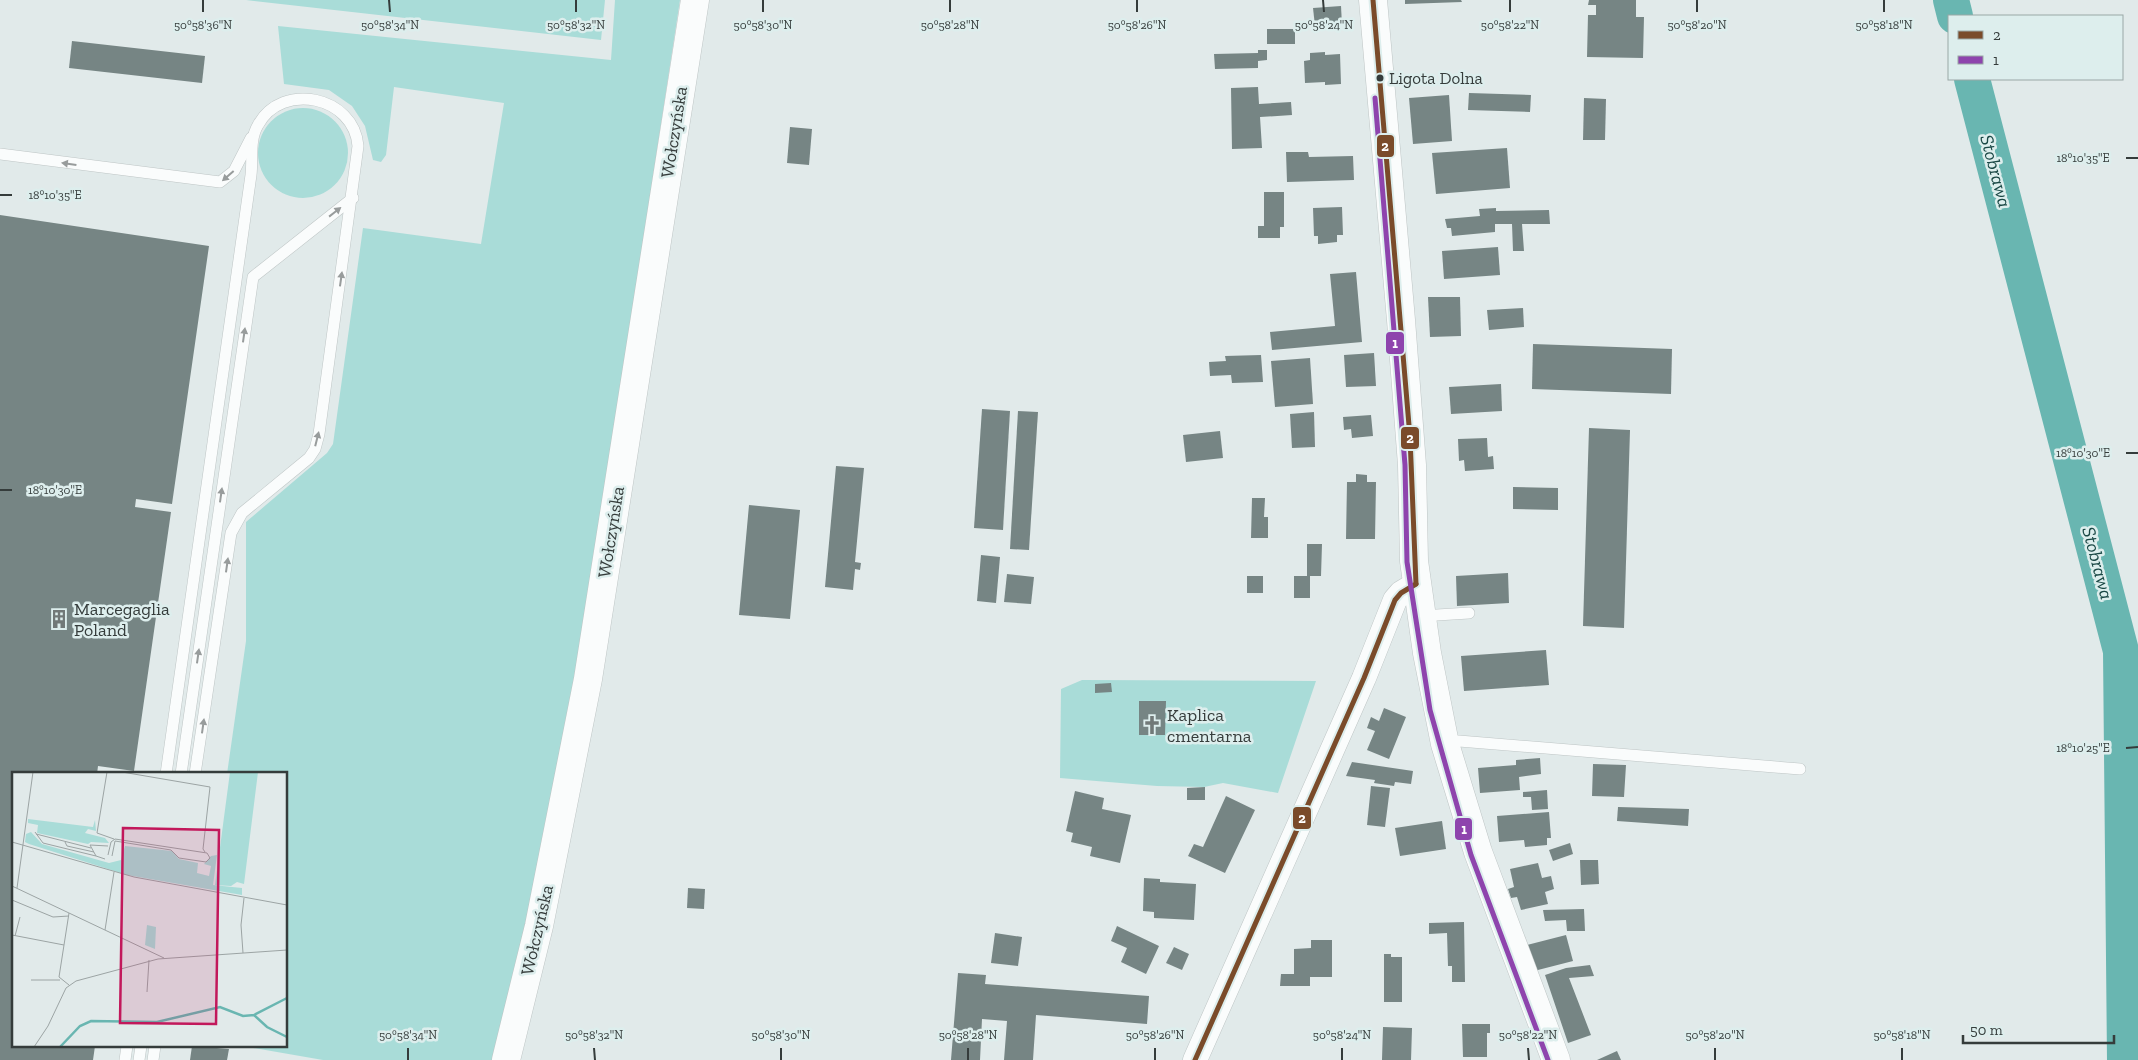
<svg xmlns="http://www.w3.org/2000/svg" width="2138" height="1060" viewBox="0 0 2138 1060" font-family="'Zilla Slab',serif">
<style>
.green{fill:#a9dcd8}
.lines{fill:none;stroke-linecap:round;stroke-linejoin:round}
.river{stroke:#69b6b1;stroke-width:36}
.building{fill:#768584}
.service-casing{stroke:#bec5c5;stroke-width:12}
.minor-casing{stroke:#bec5c5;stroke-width:25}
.tertiary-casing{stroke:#bec5c5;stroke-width:29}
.primary-casing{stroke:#bec5c5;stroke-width:29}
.service{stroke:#fafcfc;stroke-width:11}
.minor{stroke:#fafcfc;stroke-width:24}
.tertiary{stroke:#fafcfc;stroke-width:28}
.primary{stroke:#fafcfc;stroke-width:28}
.bus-1-casing{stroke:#ddeeed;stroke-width:9}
.bus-2-casing{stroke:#ddeeed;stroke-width:9}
.bus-1{stroke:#7a4b2a;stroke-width:5}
.bus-2{stroke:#8e44ad;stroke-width:5}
.oneway{fill:#989c9c}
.ticks{fill:none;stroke:#353c3b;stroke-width:2}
.bus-dot{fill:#353c3b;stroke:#ddeeed;stroke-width:2}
.labels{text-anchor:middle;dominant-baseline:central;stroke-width:5;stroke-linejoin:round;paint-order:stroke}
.bus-label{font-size:17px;fill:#353c3b;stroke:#ddeeed;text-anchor:start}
.street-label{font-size:18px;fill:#353c3b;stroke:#ddeeed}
.poi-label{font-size:18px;fill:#353c3b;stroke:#ddeeed;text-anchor:start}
.water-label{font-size:19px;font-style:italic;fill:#1a4845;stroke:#ddeeed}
.inset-river{fill:none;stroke:#69b6b1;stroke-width:2.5}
.inset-road{fill:none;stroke:#9ca4a4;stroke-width:1}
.view{fill:#c2185b;fill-opacity:0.15;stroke:#c2185b;stroke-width:2.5}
.inset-edge{fill:none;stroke:#353c3b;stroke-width:2.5}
.ticks-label{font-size:12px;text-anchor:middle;fill:#353c3b;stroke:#ddeeed;stroke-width:5;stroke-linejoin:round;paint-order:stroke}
.line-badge{stroke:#ddeeed;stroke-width:2}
.badge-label{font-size:14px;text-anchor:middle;font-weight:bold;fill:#fff}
</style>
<rect width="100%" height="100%" fill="#e1eaea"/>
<g class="green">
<polygon points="246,0 605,0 601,40"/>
<polygon points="615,0 680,0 576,680 511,1005 495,1060 323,1060 242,1046 286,1046 286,774 227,774 246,641 246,522 327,453 333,444 363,228 481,244 504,103 394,87 386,155 381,162 373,160 365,126 352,106 329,90 284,84 278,26 611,60"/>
<circle cx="303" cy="153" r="45"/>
<polygon points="1082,680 1316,681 1278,793 1223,783 1204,787 1157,786 1060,778 1061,689"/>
</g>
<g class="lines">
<g class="river">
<polyline points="1951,0 1955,16"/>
<polyline points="1972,79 2121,651 2125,1060"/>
</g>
</g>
<g class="building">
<polygon points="1405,0 1461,0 1462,2 1405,4"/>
<polygon points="1589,0 1636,0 1636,17 1644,17 1643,58 1587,57 1588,15 1596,15 1596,5 1588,5"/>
<polygon points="1341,6 1342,25 1315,26 1313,8"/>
<rect x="1267" y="29" width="28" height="15"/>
<polygon points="72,41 205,56 202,83 69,68"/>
<polygon points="1258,50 1267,50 1267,60 1258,61 1258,68 1215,69 1214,54 1258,53"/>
<polygon points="1325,52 1325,55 1340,54 1341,84 1325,85 1325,82 1305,83 1304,61 1310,60 1310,53"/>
<polygon points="1258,87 1259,104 1291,102 1292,115 1260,117 1262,148 1232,149 1231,88"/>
<polygon points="1469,93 1531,95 1530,112 1468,110"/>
<polygon points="1449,95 1452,141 1413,144 1409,98"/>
<polygon points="1584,98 1606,99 1605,140 1583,140"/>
<polygon points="790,127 812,129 809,165 787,163"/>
<polygon points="1507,148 1510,188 1436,194 1432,153"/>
<polygon points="1286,152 1308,152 1309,157 1353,156 1354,180 1287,182"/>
<polygon points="1264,192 1284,192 1284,227 1280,227 1280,238 1258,238 1258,226 1264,226"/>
<polygon points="1342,207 1343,235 1337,235 1337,242 1318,244 1318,236 1314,236 1313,208"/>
<polygon points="1496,208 1496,211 1549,210 1550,224 1522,224 1524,251 1513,251 1512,224 1495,224 1495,232 1452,236 1451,228 1447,228 1445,219 1480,216 1479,209"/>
<polygon points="0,215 209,246 172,504 136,499 135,507 171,512 134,771 98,766 97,774 14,774 14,1046 95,1046 93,1060 0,1060"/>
<polygon points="1498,247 1500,275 1444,279 1442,251"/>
<polygon points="1356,272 1362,342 1272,350 1270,332 1335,326 1330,274"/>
<polygon points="1428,297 1460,297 1461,336 1430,337"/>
<polygon points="1523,308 1524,327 1489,330 1487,310"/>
<polygon points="1533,344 1672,349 1671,394 1532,389"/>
<polygon points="1374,353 1376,386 1346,387 1344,355"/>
<polygon points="1261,355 1263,382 1232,383 1231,375 1210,376 1209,362 1226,361 1225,356"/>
<polygon points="1310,358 1313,404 1275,407 1271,361"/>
<polygon points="1501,384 1502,411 1451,414 1449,387"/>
<polygon points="982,409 1010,411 1003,530 974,528"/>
<polygon points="1018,411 1038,412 1029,550 1010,549"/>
<polygon points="1314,412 1315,447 1292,448 1290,414"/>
<polygon points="1371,415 1373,436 1352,438 1351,429 1344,430 1343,417"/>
<polygon points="1589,428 1630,430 1624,628 1583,626"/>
<polygon points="1220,431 1223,458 1186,462 1183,435"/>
<polygon points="1487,438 1488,457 1493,456 1494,469 1465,471 1464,460 1459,461 1458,439"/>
<polygon points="836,466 864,468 855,562 861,563 860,570 855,569 853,590 825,587"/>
<polygon points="1356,474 1367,475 1367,482 1376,482 1375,539 1346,539 1347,482 1356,482"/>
<polygon points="1513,487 1558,488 1558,510 1513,509"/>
<polygon points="1252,498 1265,498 1264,517 1268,517 1268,538 1251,538"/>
<polygon points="749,505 800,510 790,619 739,615"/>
<polygon points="1307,544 1322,544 1321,576 1310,576 1310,598 1294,598 1294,576 1307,576"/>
<polygon points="981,555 1000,557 996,603 977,601"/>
<polygon points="1508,573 1509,603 1457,606 1456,576"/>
<polygon points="1007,574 1034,577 1031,604 1004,602"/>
<rect x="1247" y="576" width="16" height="17"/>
<polygon points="1546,650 1549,685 1464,691 1461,656"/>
<polygon points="1111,683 1112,692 1095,693 1095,684"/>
<polygon points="1139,701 1166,701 1165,735 1139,735"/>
<polygon points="1384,708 1406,717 1389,759 1367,750 1375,731 1367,728 1371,717 1379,721"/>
<polygon points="1540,758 1541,774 1519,777 1520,790 1480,793 1478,768 1516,765 1516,760"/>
<polygon points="1352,762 1413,771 1411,784 1395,782 1394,786 1374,783 1375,780 1346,776"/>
<polygon points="1593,764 1626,765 1624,797 1592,796"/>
<polygon points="1371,786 1390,788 1385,827 1367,825"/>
<polygon points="1205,787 1205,800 1187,800 1187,788"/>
<polygon points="1547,790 1548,809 1532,810 1531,797 1523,797 1523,792"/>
<polygon points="1075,791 1104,798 1102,809 1131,815 1120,863 1090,856 1092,847 1071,842 1073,833 1066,831"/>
<polygon points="1226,796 1255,810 1225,873 1188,856 1194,844 1203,847"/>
<polygon points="1618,807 1689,809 1688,826 1617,821"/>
<polygon points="1549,812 1551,838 1547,838 1547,845 1525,847 1524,840 1499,842 1497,816"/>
<polygon points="1442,821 1446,849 1400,856 1395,828"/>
<polygon points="1570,843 1573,854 1553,861 1549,850"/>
<polygon points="1580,860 1598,860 1599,884 1581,885"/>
<polygon points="1538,863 1542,878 1551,876 1554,889 1545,892 1548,904 1521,910 1517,897 1511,898 1508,889 1514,887 1510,869"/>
<polygon points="1144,878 1160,879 1160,882 1196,884 1194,920 1154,918 1154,912 1143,911"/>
<polygon points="688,888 705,889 704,909 687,908"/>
<polygon points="1584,909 1585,931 1567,931 1566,920 1545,921 1543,910"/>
<polygon points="1464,922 1465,982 1452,982 1452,966 1448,966 1447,933 1429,934 1429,923"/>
<polygon points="1117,926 1159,946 1146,974 1121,962 1127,948 1111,941"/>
<polygon points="995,933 1022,937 1018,966 991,963"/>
<polygon points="1566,935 1573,961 1534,971 1527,945"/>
<polygon points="1311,940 1332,940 1332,977 1310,977 1310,986 1280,986 1281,974 1294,974 1294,949 1311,948"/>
<polygon points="1174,947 1189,954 1182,970 1166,963"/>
<polygon points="1384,954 1391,954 1391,957 1402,957 1402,1002 1384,1002"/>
<polygon points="1590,965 1594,976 1569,978 1591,1035 1568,1043 1545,975 1566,968"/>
<polygon points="958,973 986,975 985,984 1149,996 1147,1024 1036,1015 1033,1060 1004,1060 1007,1021 982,1019 980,1060 951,1060"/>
<polygon points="1462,1024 1490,1024 1490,1033 1487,1033 1487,1057 1463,1057"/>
<polygon points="1383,1027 1412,1028 1411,1060 1382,1060"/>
<polygon points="192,1046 229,1049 227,1060 190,1060"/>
<polygon points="1617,1051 1621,1060 1597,1060"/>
</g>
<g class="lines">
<g class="service-casing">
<g id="service">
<polyline points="0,154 220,182 234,171 251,138"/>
<polyline points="1421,616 1469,613"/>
<polyline points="1445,744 1459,741 1800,769"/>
<path d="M166,774L251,175C253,159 249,140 258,125C282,81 354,96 358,146L319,434L315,449L309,458L242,513L231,533L195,774"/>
<polyline points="181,774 253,277 353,198"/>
<polyline points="125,1060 127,1046"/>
<polyline points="139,1060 141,1046"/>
<polyline points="153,1060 155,1046"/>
</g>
</g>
<g class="minor-casing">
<polyline id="minor" points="1195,1060 1364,678 1395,600 1401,593 1416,584"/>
</g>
<g class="tertiary-casing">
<polyline id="tertiary" points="1373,0 1401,320 1412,465 1414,561 1427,653 1445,744 1478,852 1556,1060"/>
</g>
<g class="primary-casing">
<polyline id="primary" points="506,1060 539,926 588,679 695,0"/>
</g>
<use href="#service" class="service"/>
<use href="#minor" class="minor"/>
<use href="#tertiary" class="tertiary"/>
<use href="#primary" class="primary"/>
<g class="bus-1-casing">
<g id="bus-1">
<polyline points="1373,0 1410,437 1416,584"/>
<polyline points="1195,1060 1364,678 1395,600 1401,593 1416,584"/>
</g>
</g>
<g class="bus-2-casing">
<polyline id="bus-2" points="1375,98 1405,465 1407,562 1430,710 1471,855 1548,1060"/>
</g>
<use href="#bus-1" class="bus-1"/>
<use href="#bus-2" class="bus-2"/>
</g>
<defs><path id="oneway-solid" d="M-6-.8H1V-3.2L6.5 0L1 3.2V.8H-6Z" transform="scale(1.25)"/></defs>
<g class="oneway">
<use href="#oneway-solid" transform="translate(69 164) rotate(-172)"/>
<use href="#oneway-solid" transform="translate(228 176) rotate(139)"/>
<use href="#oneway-solid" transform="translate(335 212) rotate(-38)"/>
<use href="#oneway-solid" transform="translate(341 279) rotate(-82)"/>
<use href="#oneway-solid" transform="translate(244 335) rotate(-82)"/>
<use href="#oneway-solid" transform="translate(317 439) rotate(-76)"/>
<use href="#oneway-solid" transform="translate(221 495) rotate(-82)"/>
<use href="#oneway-solid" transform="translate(227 565) rotate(-82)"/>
<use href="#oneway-solid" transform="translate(198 656) rotate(-82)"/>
<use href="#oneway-solid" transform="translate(203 726) rotate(-82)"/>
</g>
<path class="ticks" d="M203,0V12M389,0L390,12M576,0V12M763,0V12M950,0V12M1137,0V12M1323,0L1324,12M1510,0V12M1697,0V12M1884,0V12M2126,158H2138M0,195H12M2126,453H2138M0,490H12M2126,748L2138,747M408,1048V1060M594,1048L595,1060M781,1048V1060M968,1048V1060M1155,1048V1060M1342,1048V1060M1528,1048L1529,1060M1715,1048V1060M1902,1048V1060"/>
<defs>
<g id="building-bare" transform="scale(1.5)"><path d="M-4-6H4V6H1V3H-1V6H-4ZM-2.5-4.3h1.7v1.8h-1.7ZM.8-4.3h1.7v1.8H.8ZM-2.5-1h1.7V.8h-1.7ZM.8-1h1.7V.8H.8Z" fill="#717978" stroke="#ddeeed" stroke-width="2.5" paint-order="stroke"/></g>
<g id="church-bare" transform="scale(1.5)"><path d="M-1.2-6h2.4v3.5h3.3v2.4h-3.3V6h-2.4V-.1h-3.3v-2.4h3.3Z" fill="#717978" stroke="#ddeeed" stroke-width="2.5" paint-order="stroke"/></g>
</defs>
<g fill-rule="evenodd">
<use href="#building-bare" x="59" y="619"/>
<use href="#church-bare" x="1152" y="725"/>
</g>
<circle class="bus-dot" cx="1380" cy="78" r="4.5"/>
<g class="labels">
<g class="bus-label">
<text x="1389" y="78">Ligota Dolna</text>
</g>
<g class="street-label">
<text transform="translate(674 132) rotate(-81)">Wołczyńska</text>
<text transform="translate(611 532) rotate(-81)">Wołczyńska</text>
<text transform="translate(537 930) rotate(-77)">Wołczyńska</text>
</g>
<g class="poi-label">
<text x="74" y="609">Marcegaglia<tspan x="74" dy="21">Poland</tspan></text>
<text x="1167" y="715">Kaplica<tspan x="1167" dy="21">cmentarna</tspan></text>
</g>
<g class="water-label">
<text transform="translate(1996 171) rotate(75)">Stobrawa</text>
<text transform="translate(2098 563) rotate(75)">Stobrawa</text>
</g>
</g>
<g transform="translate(12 772)">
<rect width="275" height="275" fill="#e1eaea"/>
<path d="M218,0H246L232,112L225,110L219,114L203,113ZM16,47L81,55L83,48L84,59L76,57L73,61L93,66L97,71L79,70L76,72L25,61L26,53L16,51ZM19,60L30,72L97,91L109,88L113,74L160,79L167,87L186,91L185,101L197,104L199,94L192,92L199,84L205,83L201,113L230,116V123L115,103L17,72L13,70L14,62ZM135,153L144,155L143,177L133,173Z" fill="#a9dcd8"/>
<path class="inset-river" d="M242,243L275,226M48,275L68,254L79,249L145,250L208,235L231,244L242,243L255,255L275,265"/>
<path class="inset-road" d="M95,0L85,61L102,67M110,0L198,15L191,77L193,80M23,60L31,71L84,84M24,62L79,76M0,70L122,105L275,133M53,70L55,74L82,80M96,83L99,70L103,67L195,81L198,86L194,90L167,86L159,78L103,69M100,84L103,69M93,87L84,84L78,73L96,74M0,114L152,186M5,116L21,0M0,128L41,145L57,144M93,158L102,100M0,163L52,173M3,164L8,145M231,181L229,153L232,126M19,208H48M57,213L47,205L57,141M135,220L137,188M22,275L36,254L54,216L64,209L146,187L275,178"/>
<path class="view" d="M111,56L207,58L204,252L108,251Z"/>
<rect width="275" height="275" class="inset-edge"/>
</g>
<g class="ticks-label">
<text x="203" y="29">50°58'36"N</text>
<text x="390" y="29">50°58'34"N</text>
<text x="576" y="29">50°58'32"N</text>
<text x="763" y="29">50°58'30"N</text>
<text x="950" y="29">50°58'28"N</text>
<text x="1137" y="29">50°58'26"N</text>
<text x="1324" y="29">50°58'24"N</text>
<text x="1510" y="29">50°58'22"N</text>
<text x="1697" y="29">50°58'20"N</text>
<text x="1884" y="29">50°58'18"N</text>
<text x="2083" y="162">18°10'35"E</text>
<text x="55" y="199">18°10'35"E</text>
<text x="2083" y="457">18°10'30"E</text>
<text x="55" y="494">18°10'30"E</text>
<text x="2083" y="752">18°10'25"E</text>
<text x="408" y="1039">50°58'34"N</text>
<text x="594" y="1039">50°58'32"N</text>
<text x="781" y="1039">50°58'30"N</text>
<text x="968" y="1039">50°58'28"N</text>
<text x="1155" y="1039">50°58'26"N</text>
<text x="1342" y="1039">50°58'24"N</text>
<text x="1528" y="1039">50°58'22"N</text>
<text x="1715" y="1039">50°58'20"N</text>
<text x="1902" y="1039">50°58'18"N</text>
</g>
<g class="line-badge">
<rect x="1376" y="134" width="19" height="24" rx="5" fill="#7a4b2a"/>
<rect x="1385" y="331" width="20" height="24" rx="5" fill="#8e44ad"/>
<rect x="1400" y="426" width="20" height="24" rx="5" fill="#7a4b2a"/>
<rect x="1292" y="806" width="20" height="24" rx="5" fill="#7a4b2a"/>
<rect x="1454" y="817" width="19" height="24" rx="5" fill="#8e44ad"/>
</g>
<g class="badge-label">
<text x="1385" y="151">2</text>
<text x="1395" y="348">1</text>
<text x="1410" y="443">2</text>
<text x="1302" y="823">2</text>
<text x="1464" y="834">1</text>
</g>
<rect x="1948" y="15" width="175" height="65" fill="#ddeeed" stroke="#9aa7a6"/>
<rect x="1958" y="31" width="25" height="8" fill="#7a4b2a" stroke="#9aa7a6"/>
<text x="1993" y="40" font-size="15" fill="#353c3b">2</text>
<rect x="1958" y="56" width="25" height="8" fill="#8e44ad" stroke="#9aa7a6"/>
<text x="1993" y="65" font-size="15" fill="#353c3b">1</text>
<path d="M1963 1035v8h151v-8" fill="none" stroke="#353c3b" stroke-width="2.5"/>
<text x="1970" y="1035" font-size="15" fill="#353c3b" stroke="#ddeeed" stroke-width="4" paint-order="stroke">50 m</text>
</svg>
